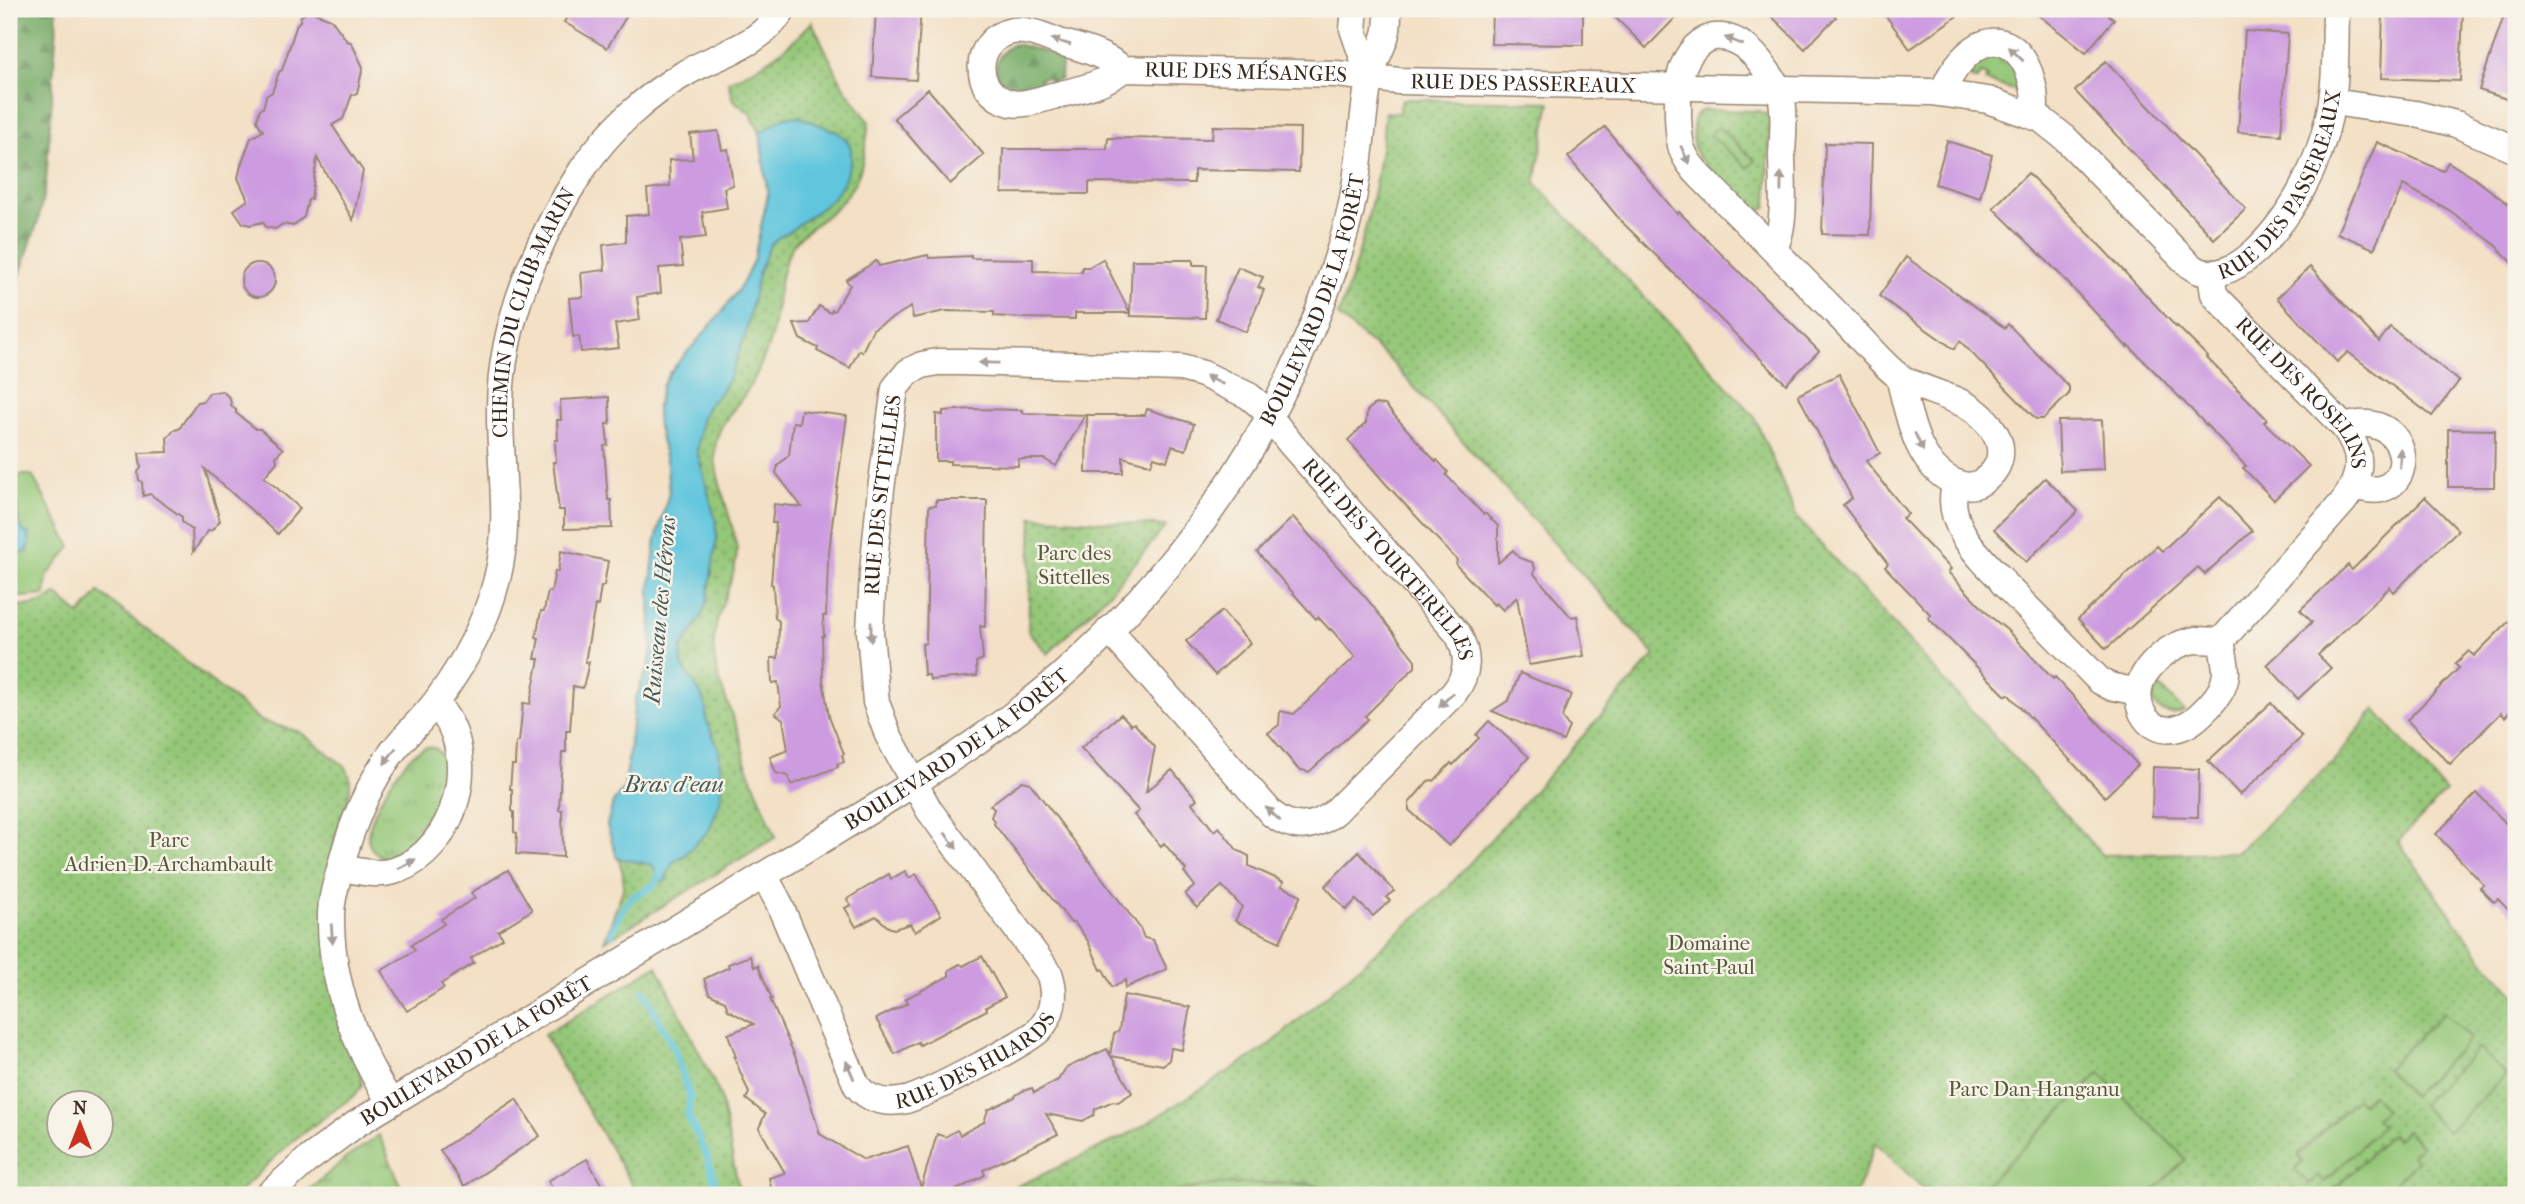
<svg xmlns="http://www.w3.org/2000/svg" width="2525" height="1204" viewBox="0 0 2525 1204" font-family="'IM FELL French Canon',serif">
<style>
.grass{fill:url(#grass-tufts);stroke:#68784b;stroke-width:2}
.forest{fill:url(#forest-firs);stroke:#596b43;stroke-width:2}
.wetland{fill:url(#wetland-marsh);stroke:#68784b;stroke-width:2}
.park{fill:url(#park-dots);stroke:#68784b;stroke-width:2;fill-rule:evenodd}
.pitch{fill:#94c778;stroke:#68784b;stroke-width:2}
.water{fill:#61c6de;stroke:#4e787e;stroke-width:2}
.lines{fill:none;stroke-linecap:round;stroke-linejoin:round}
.stream{stroke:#61c6de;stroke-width:7}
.building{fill:#cd9ce0}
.street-casing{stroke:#978572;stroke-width:29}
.street{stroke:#fff;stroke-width:26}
.oneway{fill:#a79f9a}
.labels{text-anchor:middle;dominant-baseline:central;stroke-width:5;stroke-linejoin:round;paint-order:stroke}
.street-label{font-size:21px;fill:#3b2a1e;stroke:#f7f3e8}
.park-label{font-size:21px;fill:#565939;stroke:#f7f3e8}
.water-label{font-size:23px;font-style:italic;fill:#465958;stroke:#f7f3e8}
</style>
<defs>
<pattern id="grass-tufts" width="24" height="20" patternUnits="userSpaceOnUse" patternTransform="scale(1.75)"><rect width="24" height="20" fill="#94c778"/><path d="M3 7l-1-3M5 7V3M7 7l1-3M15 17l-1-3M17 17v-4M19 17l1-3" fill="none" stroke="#7aa262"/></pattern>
<pattern id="forest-firs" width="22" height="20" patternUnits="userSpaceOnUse" patternTransform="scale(1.75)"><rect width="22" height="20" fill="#77ac68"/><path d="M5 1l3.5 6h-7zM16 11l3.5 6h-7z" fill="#638c55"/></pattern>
<pattern id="wetland-marsh" width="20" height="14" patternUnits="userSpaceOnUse" patternTransform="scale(1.75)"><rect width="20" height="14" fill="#94c778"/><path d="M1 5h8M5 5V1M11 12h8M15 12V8" fill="none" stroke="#7aa262"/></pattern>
<pattern id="park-dots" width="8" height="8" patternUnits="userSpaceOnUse" patternTransform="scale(1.75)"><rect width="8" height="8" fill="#94c778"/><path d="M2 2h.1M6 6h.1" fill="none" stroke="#7aa262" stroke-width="1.8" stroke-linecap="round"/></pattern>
</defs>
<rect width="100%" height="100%" fill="#f7f3e8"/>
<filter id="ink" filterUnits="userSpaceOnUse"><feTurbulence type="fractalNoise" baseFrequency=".0143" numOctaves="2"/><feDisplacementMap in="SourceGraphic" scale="14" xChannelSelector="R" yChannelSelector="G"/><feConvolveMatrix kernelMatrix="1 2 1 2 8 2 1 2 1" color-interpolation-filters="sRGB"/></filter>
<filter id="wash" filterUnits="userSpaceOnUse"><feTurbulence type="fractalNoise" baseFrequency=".00686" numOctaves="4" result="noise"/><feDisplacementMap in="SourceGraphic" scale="28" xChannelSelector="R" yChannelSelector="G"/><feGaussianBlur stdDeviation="1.57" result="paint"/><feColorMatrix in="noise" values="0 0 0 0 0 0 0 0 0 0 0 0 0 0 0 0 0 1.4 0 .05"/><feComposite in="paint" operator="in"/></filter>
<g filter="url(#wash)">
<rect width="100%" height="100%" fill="#f3e0c5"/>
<g class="grass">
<path d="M1984,55C2006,55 2015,64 2019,86L2014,90L1985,81L1987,76L1981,74L1978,79L1971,78L1970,71Z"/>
<path d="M2157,684L2184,711C2165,719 2144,706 2157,684Z"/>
<path d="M427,747L435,748L446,760C449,784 441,806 428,827L422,823L418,828L424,833C413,844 390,869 374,851C370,848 368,841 368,836C370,812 403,753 427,747Z"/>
<polygon points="379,1135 405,1195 303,1195 345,1159"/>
</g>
<g class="forest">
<polygon points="9,9 56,9 57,23 46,182 38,221 9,307"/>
<path d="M1015,44L1062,56L1061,79L1050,82L1048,77L1040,79L1041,84C1032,86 1022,90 1012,89C986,84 995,50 1015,44Z"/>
</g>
<polygon class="wetland" points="1308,1183 1347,1195 1158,1195 1218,1184"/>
<g class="park">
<path d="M812,22L842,84L869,122C864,160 862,186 830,213C817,224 800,233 791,249C774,280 780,320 766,352C761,363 757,376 750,386C736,411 714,423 715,456C717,487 733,519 737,550C736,581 716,609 714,640C711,683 741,721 745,761L776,837L604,942L623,889V873L607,825L613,803L625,787L635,701L643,679L649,668L652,648L650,590L656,540L669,493L667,464L658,426L657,407L662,386L670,372L704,336L743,283L754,259L768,195L760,133L750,113L733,100L728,82C760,68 788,49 812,22Z"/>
<path d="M1402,99L1550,102L1535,183L1667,321L1754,416L1797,518L2102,855L2237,852L2333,762L2375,709L2446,792L2398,841L2485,962L2516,995V1195H1930L1876,1143L1855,1195H1347L1308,1183L1218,1184L1158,1195H999L1133,1132L1270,1045L1444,892L1655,655L1387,357L1338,316C1363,249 1379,183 1385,112L1399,113Z"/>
<path d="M1704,110L1759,111L1770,116L1767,206L1758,214L1753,212C1738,196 1709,172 1697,155C1691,145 1692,132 1694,121C1696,114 1697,112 1704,110Z"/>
<polygon points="1032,517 1166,526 1110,592 1048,654 1028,631"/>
<path d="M99,592L261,721L300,732L346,767L350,778V792L331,852L362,1086L355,1095L292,1141L236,1195H9V605C28,607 41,606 56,594L80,615ZM60,1102H102V1144H60Z"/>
<polygon points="657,966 720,1095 740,1195 638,1195 544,1035"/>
</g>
<g class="pitch">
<polygon points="1718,127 1755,160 1748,168 1710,135"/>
<polygon points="9,475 32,475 71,547 47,576 45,595 9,598"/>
<polygon points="2444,1012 2470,1039 2412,1096 2386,1069"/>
<polygon points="2479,1048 2506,1075 2448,1132 2421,1105"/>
<polygon points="2100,1073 2186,1159 2149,1195 1975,1195"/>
<polygon points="2372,1095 2386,1110 2376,1119 2382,1126 2324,1182 2318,1176 2309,1184 2295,1169 2303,1161 2298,1155 2356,1099 2362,1104"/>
<polygon points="2406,1130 2421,1145 2411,1154 2417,1161 2382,1195 2337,1195 2333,1191 2391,1134 2396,1140"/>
</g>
<g class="water">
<polygon points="798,116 837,132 846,139 851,148 851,161 843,183 831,200 790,231 779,237 770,245 758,274 746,332 730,376 720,393 709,404 701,420 697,451 715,518 717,538 707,602 701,617 681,650 682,665 701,694 706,708 706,719 719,750 722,789 720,802 709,830 684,856 673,862 665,881 658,881 653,865 617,858 607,825 613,803 625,787 635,701 643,679 649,668 652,648 650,590 656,540 669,493 667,464 658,426 657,407 662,386 670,372 724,310 743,283 754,259 768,195 760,133 785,117"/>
<polygon points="9,493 16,497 19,524 25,533 29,533 30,547 27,547 28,552 9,554"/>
</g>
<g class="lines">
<g class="stream">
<path d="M611,934C615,921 624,903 635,896C645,889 657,888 659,875"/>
<polyline points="643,990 673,1046 690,1097 688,1116 707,1156 719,1195"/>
</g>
</g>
<g id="blocks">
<g class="building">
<polygon points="572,9 631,9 607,48 564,22"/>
<polygon points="876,9 921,9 916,80 872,77"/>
<polygon points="1492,9 1583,9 1583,45 1491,44"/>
<polygon points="1607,9 1684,9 1646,48"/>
<polygon points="1764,9 1827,9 1836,17 1805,49"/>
<polygon points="1881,9 1967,9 1910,49"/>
<polygon points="2031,9 2101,9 2114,19 2086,53"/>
<polygon points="2383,9 2463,9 2460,81 2381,78"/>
<polygon points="2506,9 2516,9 2516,102 2479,90"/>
<polygon points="310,11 331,19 347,41 351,42 363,67 357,93 352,95 343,119 332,125 363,171 353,220 317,158 311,199 308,200 304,217 293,226 283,224 275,229 266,227 263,222 250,225 243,223 234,210 248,200 238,178 241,165 251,138 263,131 257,121 260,109 263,108 266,96 272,92 279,72 282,70 297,24 300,21 301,16"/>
<polygon points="2245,31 2288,34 2281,135 2238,132"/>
<polygon points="2106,61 2246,209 2214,239 2075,91"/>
<polygon points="928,89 984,155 950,184 894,118"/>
<polygon points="1213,126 1300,128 1299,172 1194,170 1194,183 1089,182 1089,194 1002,193 1003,149 1107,149 1108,138 1212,139"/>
<polygon points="1605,127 1677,214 1679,212 1819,351 1786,384 1621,221 1568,157"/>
<polygon points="718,131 722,150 728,149 733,185 724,188 727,208 702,212 706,237 680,240 683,266 659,268 661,293 637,297 640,320 615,324 619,348 581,352 579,336 573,337 569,298 583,297 581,273 605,270 603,245 626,242 626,216 649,214 647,189 670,186 669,160 693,159 690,134"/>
<polygon points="1947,141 1992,155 1980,198 1935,184"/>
<polygon points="2377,142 2443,171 2448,162 2474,178 2516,210 2516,266 2493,243 2449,210 2403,185 2374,249 2337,233"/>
<polygon points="1825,143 1872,144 1870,235 1822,234"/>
<polygon points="2028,173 2090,235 2176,327 2177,326 2208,357 2207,358 2267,419 2264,422 2309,466 2274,500 2243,468 2246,466 2159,376 2128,345 2127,347 2055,269 1993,208"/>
<polygon points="928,255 929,258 971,256 971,258 1033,259 1033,271 1082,272 1082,267 1089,267 1103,259 1130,313 1132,260 1193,260 1193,265 1207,265 1205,318 1130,316 1130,313 1075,313 1075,319 1023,318 994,316 994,312 945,311 913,318 911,307 873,329 862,352 859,350 850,368 817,351 818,348 800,339 794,324 809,323 819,306 830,313 832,310 834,311 850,285 846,280 876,261 879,266"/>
<polygon points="1906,257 2005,328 2008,324 2069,387 2069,394 2043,419 2036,419 1960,341 1954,349 1879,296"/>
<circle cx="258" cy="280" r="17"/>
<polygon points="1238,267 1263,277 1258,287 1264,290 1246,332 1216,319"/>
<polygon points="2310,267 2379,342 2390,327 2459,381 2432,416 2348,352 2337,362 2277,298"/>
<polygon points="1839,374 1880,453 1866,461 1908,514 1902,518 1951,569 1948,572 1991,617 2007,630 2053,679 2055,677 2138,765 2105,797 2008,694 2006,696 1928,618 1931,615 1885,567 1888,564 1843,505 1852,498 1798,395"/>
<polygon points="222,391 230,398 231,405 236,410 236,413 256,429 260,429 283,449 276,456 277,462 264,477 300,508 278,534 205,469 220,521 212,530 208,531 193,552 192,530 182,522 182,517 150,494 143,496 142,482 139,480 138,472 141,468 139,453 168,452 167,438 174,430 179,429 197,402 203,401 209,393"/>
<polygon points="609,397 610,424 606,424 608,445 604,446 608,500 611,500 612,528 564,529 564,510 559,510 553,462 556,462 555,440 558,440 557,420 561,420 560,400"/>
<polygon points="1375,404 1385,405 1436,462 1437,460 1448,472 1446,475 1483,514 1486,514 1498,526 1498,563 1513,550 1519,558 1532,562 1535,568 1534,574 1571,617 1577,616 1584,656 1529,665 1517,597 1503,610 1496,603 1494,605 1456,565 1457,560 1386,484 1348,440 1366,423 1367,411"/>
<polygon points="972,409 1022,410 1022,413 1085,415 1056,466 1044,459 1018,459 1018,466 950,464 950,461 936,461 936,414 943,415 943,411"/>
<polygon points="1147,409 1194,424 1186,450 1172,446 1167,461 1154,457 1151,465 1123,457 1123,473 1086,473 1087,415 1145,415"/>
<polygon points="801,410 847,416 833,517 828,562 826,616 823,616 824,636 822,636 823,681 829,716 844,754 842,755 844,762 837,764 838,767 791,785 788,776 776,773 770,757 788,750 783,719 775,713 781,706 778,682 772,683 771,658 778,658 779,621 775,618 773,585 771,584 776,523 772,523 774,504 802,507 776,473 778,465 789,455 793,422 799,423"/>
<polygon points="2102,420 2104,469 2060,471 2058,421"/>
<polygon points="2448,429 2495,430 2494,487 2448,487"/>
<polygon points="2045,478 2078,511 2026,562 1994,529"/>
<polygon points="2220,497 2252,531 2205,574 2198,567 2106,649 2078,619 2157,546 2162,551"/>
<polygon points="2425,497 2458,530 2394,592 2390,587 2318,655 2331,668 2298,699 2267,665 2312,622 2300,610 2348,565 2352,570"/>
<polygon points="936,500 987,500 985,627 980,626 983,659 976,662 977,676 930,680 929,675 924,675 922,644 926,643 929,506 936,505"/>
<polygon points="1293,517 1367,599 1415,660 1415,667 1365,716 1368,719 1309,772 1298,769 1268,733 1279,725 1280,711 1294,714 1355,657 1331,629 1330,630 1318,617 1316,619 1257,552"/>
<polygon points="561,551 608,561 604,586 601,586 598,606 595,605 585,662 589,662 583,688 573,686 570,731 566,731 566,752 562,752 559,810 562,810 563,857 516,854 517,833 514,832 514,812 512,811 512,789 510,789 512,765 515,765 516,742 519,742 523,703 530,704 539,659 535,659 539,638 536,637 541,611 544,611 548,591 551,592 555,571 558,572"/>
<polygon points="1222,611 1250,643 1215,675 1186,641"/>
<polygon points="2516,614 2516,705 2505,717 2501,713 2450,764 2407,720 2459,668 2455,664 2469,651 2474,656"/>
<polygon points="1520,673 1571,694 1562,717 1569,727 1563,741 1492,711 1509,700"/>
<polygon points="2271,703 2302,737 2240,795 2208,761"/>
<polygon points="1121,714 1131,725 1134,723 1155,747 1146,792 1172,770 1197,799 1192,803 1214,831 1219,827 1237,850 1249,856 1249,866 1284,882 1281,886 1301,895 1280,942 1235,921 1242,907 1222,886 1197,908 1185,894 1195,886 1184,872 1186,870 1164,843 1161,846 1134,815 1139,811 1081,748"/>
<polygon points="1489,721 1529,757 1449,846 1409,810 1409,803 1428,781 1432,780 1434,781 1451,763 1453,765 1479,738 1476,735"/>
<polygon points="2153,767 2199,769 2198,817 2152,816"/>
<polygon points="1022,781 1030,783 1140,928 1144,938 1153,940 1167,969 1125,988 1126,980 1112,987 1103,969 1101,970 1088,941 1074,922 1071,923 994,824 995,822 991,817 994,809 990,805"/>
<polygon points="2477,793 2516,834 2516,918 2498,899 2494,902 2480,888 2484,885 2436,834"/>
<polygon points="1359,852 1394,891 1386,897 1390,901 1373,916 1356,900 1346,910 1325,886"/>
<polygon points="508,870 532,910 498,931 503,938 471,958 474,963 441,984 444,988 407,1011 381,971 415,950 411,945 444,924 441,919 475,898 471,893"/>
<polygon points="905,871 909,878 916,874 941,915 915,932 910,924 894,929 888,927 876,916 856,927 845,908 851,905 847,899 889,874 891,879"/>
<polygon points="750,956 754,967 758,965 772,999 770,999 798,1063 820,1134 864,1160 908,1146 921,1188 937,1134 945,1137 957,1130 960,1135 984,1122 988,1110 1015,1097 1016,1095 1023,1091 1032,1088 1034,1093 1058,1080 1066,1068 1107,1049 1110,1055 1114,1034 1119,1031 1124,995 1190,1007 1182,1050 1171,1048 1169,1060 1163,1065 1111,1056 1132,1093 1118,1102 1113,1101 1095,1109 1094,1115 1083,1121 1046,1114 1058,1134 983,1170 985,1175 947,1195 773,1195 769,1178 785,1173 759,1128 765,1114 746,1099 749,1093 734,1057 736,1057 728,1034 754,1024 728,1010 725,1001 709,994 704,979 729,967 728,964"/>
<polygon points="982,956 1005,997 986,1007 987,1010 920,1045 918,1042 895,1054 876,1019 908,1003 905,999 949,976 949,970 960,964 963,966"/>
<polygon points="516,1099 540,1136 464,1186 440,1150"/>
<polygon points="587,1159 607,1195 556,1195 548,1181"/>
</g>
</g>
</g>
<g filter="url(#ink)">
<use href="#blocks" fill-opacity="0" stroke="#978572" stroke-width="2"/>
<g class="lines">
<g class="street-casing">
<g id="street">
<polyline points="1355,9 1353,29 1370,78"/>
<path id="s1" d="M1123,69C1103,85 1078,90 1053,96C1041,99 1024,106 1011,103C971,94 972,39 1012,31C1027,28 1046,37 1059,42C1082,48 1104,54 1123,69L1336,74L1399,81L1931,92L1988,100L2041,119L2065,138L2189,265C2231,299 2287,219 2303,187C2315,165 2324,140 2329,116C2337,82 2335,44 2336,9"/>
<path d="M1943,93C1947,80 1953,70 1962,60C2007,11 2041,71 2034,116"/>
<polyline points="2332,102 2416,114 2456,124 2516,150"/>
<path d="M1773,249C1787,230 1782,178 1782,154C1783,136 1785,117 1782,100C1780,88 1771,77 1764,67C1741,33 1702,21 1683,67C1677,82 1678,100 1678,115C1679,145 1680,156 1702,178C1749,225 1797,273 1844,321C1858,335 1886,369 1901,378C1933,396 1975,397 1995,433C2006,453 1999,472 1980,483C1972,487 1962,486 1954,482C1915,464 1909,414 1899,377"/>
<path id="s2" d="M2211,274L2214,294L2219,300L2344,427C2363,453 2363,474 2344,501L2221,641"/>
<path d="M2344,427C2404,408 2420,478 2381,489C2372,491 2362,488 2353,486"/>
<path d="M1956,483C1943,521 1976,554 2001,579"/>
<polyline points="2003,583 2100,681 2109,686 2138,692"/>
<path d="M2195,640L2221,641C2223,651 2226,663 2226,673C2225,687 2218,696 2209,706C2200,715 2191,725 2178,728C2144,738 2128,697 2146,672C2158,656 2175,643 2195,640Z"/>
<path d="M341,867C358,872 377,876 394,871C458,851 483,750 435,704"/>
<path id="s3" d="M764,875L778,901L857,1086C869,1101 888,1104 906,1100C923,1096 1031,1041 1040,1029C1054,1013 1056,993 1049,973L929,810L888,735L876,702L870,632L873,572L881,489L895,388L908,372L922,365L937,362H959L1181,368L1203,374L1249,396L1261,406L1291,444L1458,634C1469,656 1469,673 1454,693L1334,813C1313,829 1293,830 1272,814L1109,630"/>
<path id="s4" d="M390,1102C356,1048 330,982 331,916C331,895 339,875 344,854C355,817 370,782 393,751C406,734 422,720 435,703C462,667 486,623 497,579C512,521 499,465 500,407C501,323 537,239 582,170C608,130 648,94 689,71C723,53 762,44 783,9"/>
<path id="s5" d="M268,1195L306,1161L356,1124L892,797C950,760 1008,722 1060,677C1194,560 1297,403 1345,232C1360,182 1360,130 1369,80C1372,63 1384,47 1387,30C1388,23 1388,16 1388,9"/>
</g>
</g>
<use href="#street" class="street"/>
</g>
<defs><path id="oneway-solid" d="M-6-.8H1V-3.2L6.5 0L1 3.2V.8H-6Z" transform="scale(1.75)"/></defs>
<g class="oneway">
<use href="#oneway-solid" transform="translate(1734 41) rotate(-158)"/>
<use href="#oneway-solid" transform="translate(1061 42) rotate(-164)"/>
<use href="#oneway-solid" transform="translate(2016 54) rotate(-136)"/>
<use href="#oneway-solid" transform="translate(1685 155) rotate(65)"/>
<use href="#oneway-solid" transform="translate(1781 182) rotate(-89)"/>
<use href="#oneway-solid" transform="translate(989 363) rotate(-179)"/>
<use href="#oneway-solid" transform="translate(1214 380) rotate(-154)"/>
<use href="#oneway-solid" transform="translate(1919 442) rotate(65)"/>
<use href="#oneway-solid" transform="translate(2400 458) rotate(-88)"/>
<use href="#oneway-solid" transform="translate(871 632) rotate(90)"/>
<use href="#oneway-solid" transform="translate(1446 700) rotate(134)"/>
<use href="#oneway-solid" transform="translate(390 756) rotate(126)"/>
<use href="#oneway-solid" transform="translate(1273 814) rotate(-137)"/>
<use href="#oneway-solid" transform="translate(951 841) rotate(53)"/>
<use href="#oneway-solid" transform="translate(407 864) rotate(-29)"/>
<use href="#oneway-solid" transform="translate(332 934) rotate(86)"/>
<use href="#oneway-solid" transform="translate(850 1070) rotate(-113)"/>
</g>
</g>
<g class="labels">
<g class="street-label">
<text stroke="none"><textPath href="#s1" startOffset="462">RUE DES MÉSANGES</textPath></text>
<text stroke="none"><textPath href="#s1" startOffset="740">RUE DES PASSEREAUX</textPath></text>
<text stroke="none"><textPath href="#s1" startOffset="1614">RUE DES PASSEREAUX</textPath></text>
<text stroke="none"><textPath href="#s5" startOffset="1409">BOULEVARD DE LA FORÊT</textPath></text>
<text stroke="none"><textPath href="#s4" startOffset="852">CHEMIN DU CLUB-MARIN</textPath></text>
<text stroke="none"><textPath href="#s2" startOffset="154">RUE DES ROSELINS</textPath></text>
<text stroke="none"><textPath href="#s3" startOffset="1027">RUE DES SITTELLES</textPath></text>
<text stroke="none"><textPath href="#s3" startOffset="1720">RUE DES TOURTERELLES</textPath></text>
<text stroke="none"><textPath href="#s5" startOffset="821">BOULEVARD DE LA FORÊT</textPath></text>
<text stroke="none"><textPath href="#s5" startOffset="254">BOULEVARD DE LA FORÊT</textPath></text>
<text stroke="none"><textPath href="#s3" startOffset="364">RUE DES HUARDS</textPath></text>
</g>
<g class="park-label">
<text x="1074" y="553">Parc des<tspan x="1074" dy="24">Sittelles</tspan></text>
<text x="169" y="840">Parc<tspan x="169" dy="24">Adrien-D.-Archambault</tspan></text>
<text x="1709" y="943">Domaine<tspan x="1709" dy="24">Saint-Paul</tspan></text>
<text x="2034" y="1089">Parc Dan-Hanganu</text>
</g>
<g class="water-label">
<text transform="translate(660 610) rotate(-85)">Ruisseau des Hérons</text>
<text x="674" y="784">Bras d'eau</text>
</g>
</g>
<rect width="2525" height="1204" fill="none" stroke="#f7f3e8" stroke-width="35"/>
<g transform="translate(80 1124)"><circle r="33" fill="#f7f3e8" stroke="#aca397" stroke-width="2"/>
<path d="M0-5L12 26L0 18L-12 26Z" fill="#c8321e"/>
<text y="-10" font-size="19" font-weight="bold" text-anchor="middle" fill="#3b2a1e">N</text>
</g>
</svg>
